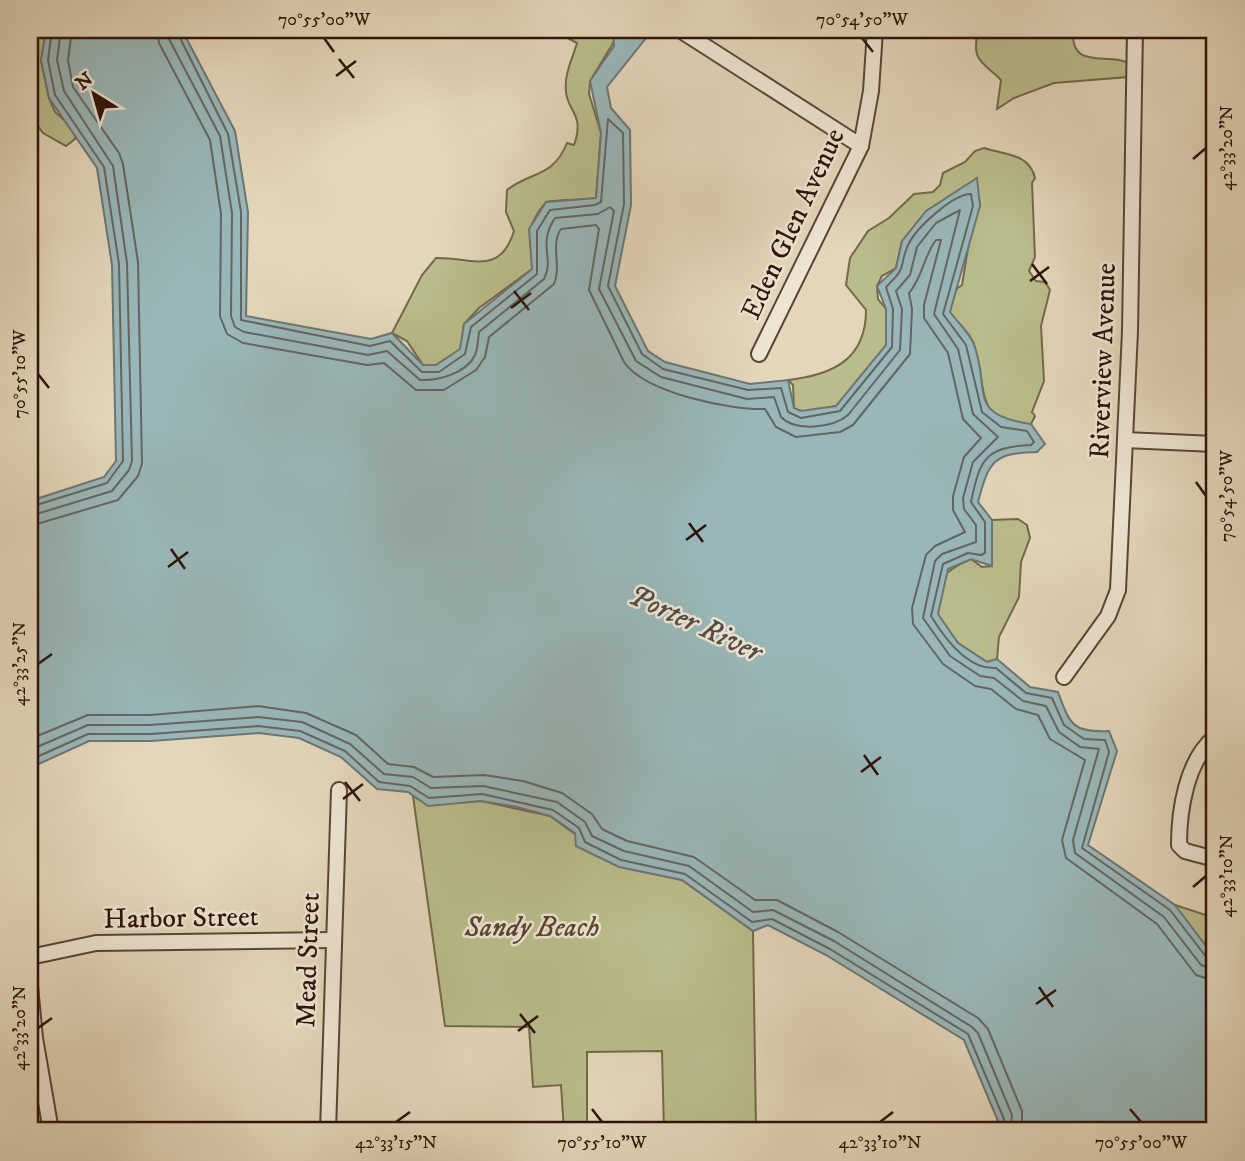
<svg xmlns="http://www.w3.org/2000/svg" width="1245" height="1161" viewBox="0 0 1245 1161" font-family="'IM FELL DW Pica',serif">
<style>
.green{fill:#babc8b;stroke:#74684a;stroke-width:2}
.water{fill:#99b7b9;stroke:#6e7573;stroke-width:2}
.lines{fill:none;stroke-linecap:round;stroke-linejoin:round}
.shore{stroke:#646562;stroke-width:2}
.street-casing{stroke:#5b4436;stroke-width:18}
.street{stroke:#ede4d2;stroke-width:14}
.ticks{fill:none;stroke:#2e130a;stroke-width:2.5}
.labels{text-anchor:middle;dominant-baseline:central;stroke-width:5;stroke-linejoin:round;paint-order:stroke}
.street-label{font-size:28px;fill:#2e130a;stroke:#ede4d2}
.park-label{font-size:28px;font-style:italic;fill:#584631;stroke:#ede4d2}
.water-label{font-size:30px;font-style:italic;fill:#534c47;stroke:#ede4d2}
.neatline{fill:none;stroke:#2e130a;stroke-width:2.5}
.ticks-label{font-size:18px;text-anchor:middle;fill:#2e130a}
</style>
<rect width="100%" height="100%" fill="#e3d6ba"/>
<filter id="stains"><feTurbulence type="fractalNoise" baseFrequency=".00286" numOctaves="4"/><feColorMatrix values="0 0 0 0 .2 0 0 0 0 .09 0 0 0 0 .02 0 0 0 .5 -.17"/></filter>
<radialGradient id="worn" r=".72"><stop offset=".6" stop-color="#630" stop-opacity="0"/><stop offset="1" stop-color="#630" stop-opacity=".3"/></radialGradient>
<g class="green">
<polygon points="30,30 46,30 41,61 49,98 55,112 76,131 75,139 66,146 43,133 30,115"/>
<path d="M553,30H621L590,81L589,94L601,133L596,198C578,201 564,199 546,202C517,238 539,237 532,269L479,308L464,324L461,349L436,365H423L407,341L392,333L422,275L436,258C470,257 500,277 514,231L506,212L507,190C531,171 553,178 567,143L574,145C585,114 568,113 566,92C564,74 572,60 577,43Z"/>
<path d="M978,30H1073C1070,72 1109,51 1130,64L1128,77L1054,83L1014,98L997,109L1001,80C982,61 971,62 978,30Z"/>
<path d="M984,148C1005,155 1029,153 1035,178L1032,183L1035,257L1029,271L1036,281L1045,282L1050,290L1041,326L1044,381L1032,412L1035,416L1031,424C971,429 988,378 973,342C967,329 957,323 949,312L955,290L962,285L972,224L980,206L976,179L902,241L896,268L882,276L877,286L878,299L886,309V345L846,398L836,406L806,412L794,409L793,385L788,380C832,375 866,360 866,310L846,285L850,258L868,231L889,218L914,194L933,192L940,185L943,173L965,162L975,151Z"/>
<path d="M1018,519L1027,525L1030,538L1021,562L1019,597L999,637L997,659L987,662L958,643L937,614C941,579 937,574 971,559L982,567L992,566V520Z"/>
<polygon points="413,796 428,805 481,801 550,816 619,866 682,880 753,931 756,1131 664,1131 662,1051 587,1052 587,1131 564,1131 561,1085 533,1087 529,1027 445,1026"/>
<polygon points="1175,905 1215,918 1215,955 1179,916"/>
</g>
<path class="water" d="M46,30H182L235,131L248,212L246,316L371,339L392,333L423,365H436L460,349L464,324L532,269L529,229L546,202L596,198L601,133L590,81L614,46L613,30H644L646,38L607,87L611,108L630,130L631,205L615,286L648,351L665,362L750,384L788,380L794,408L801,411L836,406L886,345V309L877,286L896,268L902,241L926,211L977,178L980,206L950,312C957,321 968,332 973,342C992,388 964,415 1031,424L1045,444L1037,452C993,453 989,461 978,502L992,520V566L971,559L948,569L938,614L958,643L987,662L997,659L1030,687L1058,692C1070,724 1072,733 1109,731L1117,751L1088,845L1175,905L1215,958V1131H976L998,1121L964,1040L826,955L768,925L753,931L682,880L619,867L576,846L575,833L550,816L517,807L481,801L428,806L408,792L377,789L341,757L299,738L259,733L151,741H89L30,768V501L104,477L116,461L112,265L97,168L49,98L41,60Z"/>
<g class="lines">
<g class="shore">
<path d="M157,30L159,43L210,140L221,214L220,316L227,334L243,343L367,365L384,363L416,390H444L476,370L485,357L489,337L554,284C562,266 550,245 561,229L596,225L599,229L589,290L624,362C645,393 730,410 765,409L776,427L796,437L840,432L853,425L910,354L912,309L909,293C923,277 923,257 936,240H941L924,305V318L948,353L963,419L981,438L964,457L953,496V510L965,532L935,546L926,555L912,608L913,624L943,664L975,686L991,689L1016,709L1038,715L1050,739L1085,760L1062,840L1066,858L1157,924L1196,975L1215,981"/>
<path d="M167,30L169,39L220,136L232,213L231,316L235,327L244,332L368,355L387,351L420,380C438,381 467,373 475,355C478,348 478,339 479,332L544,279C555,258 537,245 555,218L598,214L610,207L614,211L599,289L636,361L661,377L747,399L774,397L781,417C795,432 833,428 848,415L900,350L902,309L896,291L910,275L917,247L936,223L960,210L934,314L958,349L973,414L998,437L973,462L963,498L964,509L976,525V542L942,554L935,561L923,618L950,656L980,676L994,678L1023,701L1046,706L1059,732L1080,747L1099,749L1073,840L1075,853L1164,917L1201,965L1215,970"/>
<path d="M176,30L228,134L241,212V320L370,346L390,341L422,372H439L465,354L471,327L537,274V231L550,210L595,205L601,202L608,119L623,133L624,204L608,286L642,354L663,369L748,390L781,388L788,412L801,418L840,411L892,347L893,309L886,287C909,265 898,268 908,245C916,228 953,194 971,194L973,206L943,314L966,345L982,412L1001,427L1027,431L1034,442L1031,445C985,447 980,459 971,502L985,522V553L981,555L968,553L943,564L931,616C945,639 968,670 996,668L1026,693L1052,698L1064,725L1084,739L1105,740L1109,752L1082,848L1170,910L1207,958L1215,961"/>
<polyline points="30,507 107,483 123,461 119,264 104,167 55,95 48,60 52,30"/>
<polyline points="30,516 112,491 129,470 132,461 127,263 113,166 64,91 57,60 61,30"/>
<polyline points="30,526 118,500 138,476 142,464 138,262 123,164 119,153 73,87 68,60 72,30"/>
<polyline points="30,739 88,715 150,715 258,706 306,713 356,735 388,764 414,767 433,777 484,775 523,781 562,793 592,814 602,829 627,841 694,857 755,900 777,900 838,932 978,1018 988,1029 1022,1111 1022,1131"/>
<polyline points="30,750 88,725 150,725 258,717 302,722 350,744 384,774 413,777 431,788 483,786 557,802 585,822 592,836 624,851 689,866 753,912 773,910 834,941 972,1027 978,1033 1012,1115 1010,1131"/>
<polyline points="30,760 88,734 151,734 258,726 300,731 345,751 379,782 410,786 429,798 482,794 553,810 579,828 585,842 621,860 685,874 752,922 772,919 830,949 968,1034 1004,1119 1002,1127 994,1131"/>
</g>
<g class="street-casing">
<g id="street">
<polyline points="680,30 861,146"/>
<polyline points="759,354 861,146 871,91 875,30"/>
<polyline points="1125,440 1215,444"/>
<polyline points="1064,677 1108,616 1118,590 1130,331 1135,30"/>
<path d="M1215,737C1186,761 1179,811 1179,845L1185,851L1215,859"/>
<polyline points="30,957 96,943 334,940"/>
<polyline points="30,986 35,1038 51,1131"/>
<polyline points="328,1131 339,790"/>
</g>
</g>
<use href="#street" class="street"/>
</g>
<path class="ticks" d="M324,38L334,52M862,38L873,52M339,59L354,78M336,76L356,61M1193,159L1206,148M1032,264L1047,284M1030,281L1049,267M514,291L529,310M511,308L531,293M38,374L49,388M1196,482L1206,496M689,523L703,542M686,540L706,525M171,549L185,569M168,567L188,552M38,664L52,654M864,755L878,775M861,772L881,757M345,782L360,801M343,799L363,784M1193,887L1206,876M1039,987L1053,1007M1036,1004L1056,990M520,1014L535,1033M38,1028L52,1018M518,1031L538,1016M592,1109L602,1122M1130,1109L1141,1122M396,1122L410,1112M880,1122L893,1112"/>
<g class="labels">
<g class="street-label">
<text transform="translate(793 224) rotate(-65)">Eden Glen Avenue</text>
<text transform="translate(1103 361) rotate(-88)">Riverview Avenue</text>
<text transform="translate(181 918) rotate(-1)">Harbor Street</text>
<text transform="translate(308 960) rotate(-88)">Mead Street</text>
</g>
<g class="park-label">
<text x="532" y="927">Sandy Beach</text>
</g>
<g class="water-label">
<text transform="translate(695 624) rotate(25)">Porter River</text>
</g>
</g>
<rect width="1245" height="1161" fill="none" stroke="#e3d6ba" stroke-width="77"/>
<g transform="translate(94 94) rotate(323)" stroke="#ede4d2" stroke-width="5" paint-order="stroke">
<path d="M0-5L12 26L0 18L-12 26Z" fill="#2e130a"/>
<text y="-10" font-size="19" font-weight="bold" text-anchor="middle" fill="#2e130a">N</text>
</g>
<rect x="38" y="38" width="1168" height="1084" class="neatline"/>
<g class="ticks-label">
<text x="324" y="25">70°55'00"W</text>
<text x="862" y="25">70°54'50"W</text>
<text transform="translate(1226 148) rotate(-90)" y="6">42°33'20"N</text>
<text transform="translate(19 374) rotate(-90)" y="6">70°55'10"W</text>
<text transform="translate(1226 496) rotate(-90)" y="6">70°54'50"W</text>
<text transform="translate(19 664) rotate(-90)" y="6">42°33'25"N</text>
<text transform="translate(1226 876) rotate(-90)" y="6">42°33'10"N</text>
<text transform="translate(19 1028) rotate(-90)" y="6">42°33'20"N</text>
<text x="396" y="1148">42°33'15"N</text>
<text x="602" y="1148">70°55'10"W</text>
<text x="880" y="1148">42°33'10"N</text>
<text x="1141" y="1148">70°55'00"W</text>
</g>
<rect width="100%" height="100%" filter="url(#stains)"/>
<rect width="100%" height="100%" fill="url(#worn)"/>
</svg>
